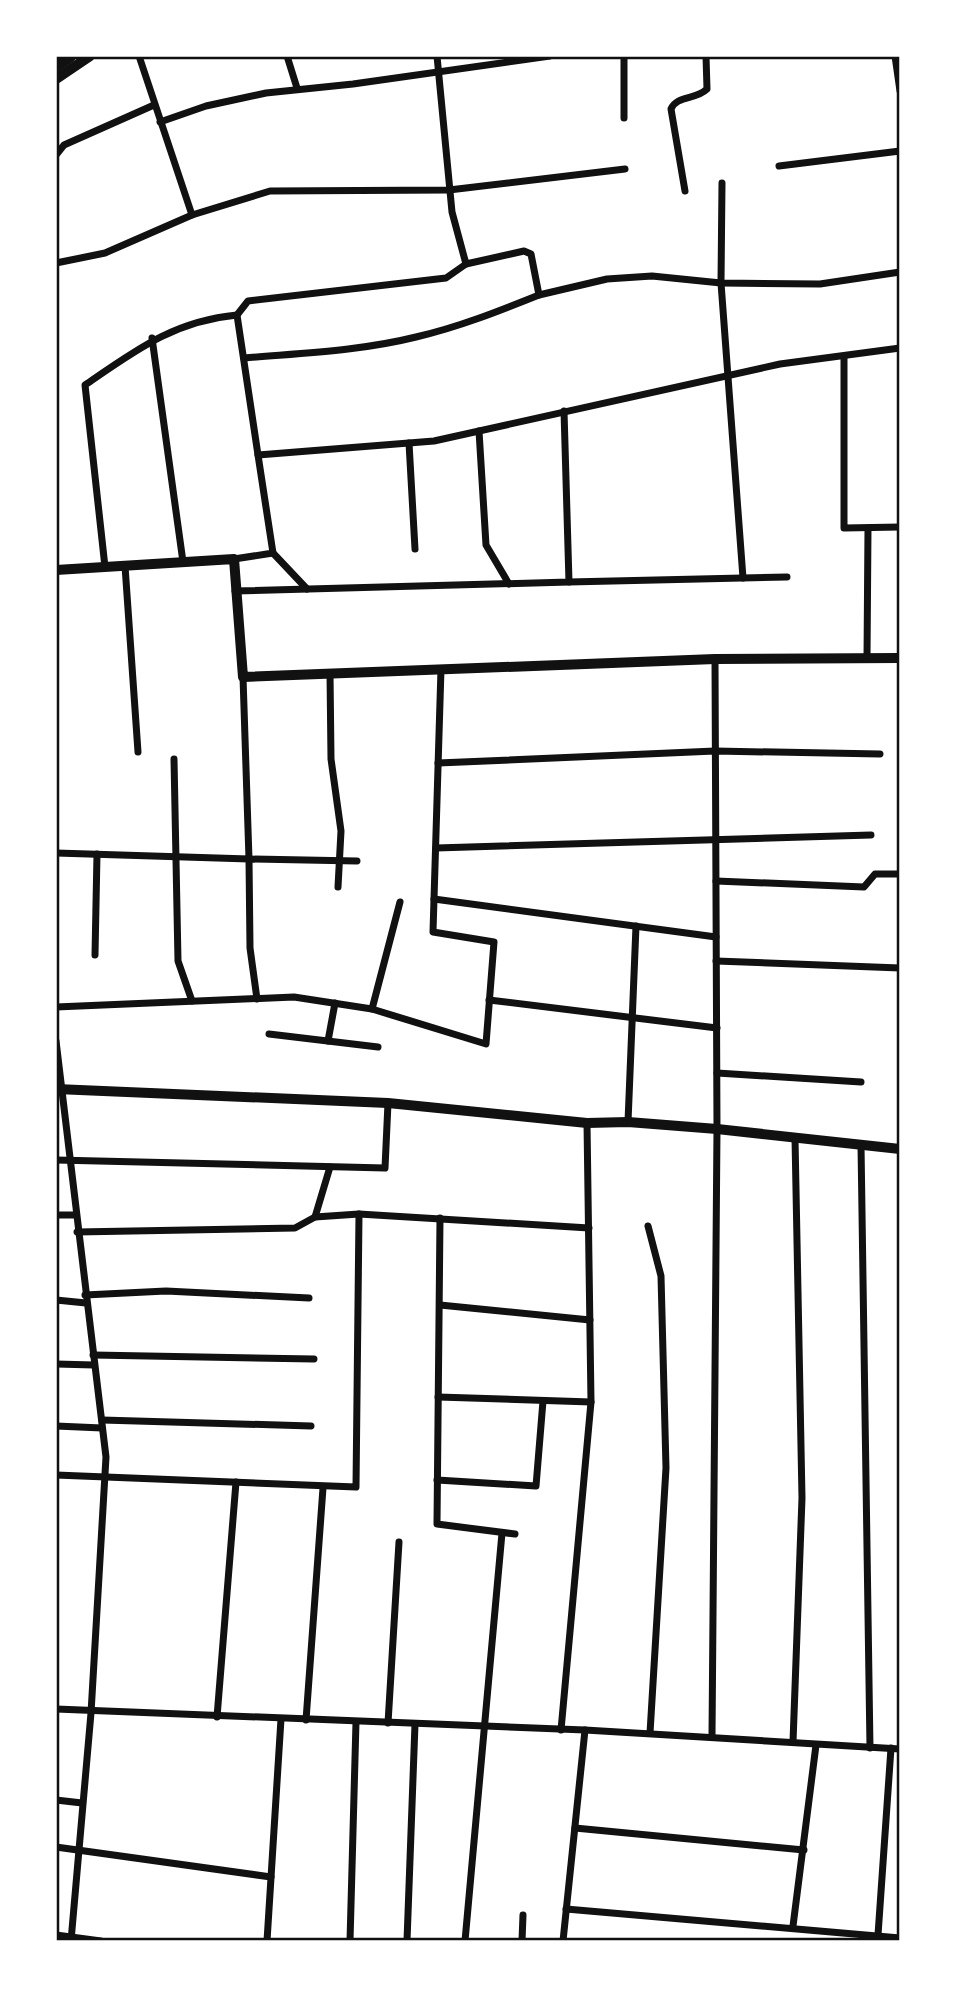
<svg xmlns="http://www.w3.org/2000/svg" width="956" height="1997" viewBox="0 0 956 1997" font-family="'DejaVu Sans',sans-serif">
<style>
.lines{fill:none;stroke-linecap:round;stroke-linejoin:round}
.minor{stroke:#111;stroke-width:7}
.tertiary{stroke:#111;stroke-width:10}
.primary{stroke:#111;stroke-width:14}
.neatline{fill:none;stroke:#111;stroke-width:2.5}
</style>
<rect width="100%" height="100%" fill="#fff"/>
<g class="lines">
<g class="minor">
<polyline points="139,56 192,215 270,191 449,190 625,169"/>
<polyline points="287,56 297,88"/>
<polyline points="437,56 452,212 466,264 524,251 531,254 539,295 607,279 652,276 721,283 820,284 900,272"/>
<polyline points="624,56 624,118"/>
<polyline points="895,56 900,91"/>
<polyline points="160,122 206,106 266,93 353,84 550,56"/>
<polyline points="56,155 64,145 154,105"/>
<polyline points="779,166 900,151"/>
<polyline points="722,183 721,283 743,578"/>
<path d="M685,191L671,109C677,95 696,100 707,89L706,56"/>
<polyline points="56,263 105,253 192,215"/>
<polyline points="152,338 183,562"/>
<polyline points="844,356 844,528 900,527"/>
<path d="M244,358C301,353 360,351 416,337C459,327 499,311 539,295"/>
<polyline points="479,431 486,545 509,584"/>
<polyline points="409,443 415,549"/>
<polyline points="258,455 237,315 248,301 446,278 466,264"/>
<polyline points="273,553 307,589"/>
<polyline points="234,559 273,553 258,455 434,441 780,364 900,348"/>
<polyline points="125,566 138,752"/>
<path d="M105,567L85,385C136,350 174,321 237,315"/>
<polyline points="569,582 787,577"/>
<polyline points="235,591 569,582 564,411"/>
<polyline points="867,658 868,528"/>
<polyline points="330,673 331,759 341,831 338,887"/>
<polyline points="174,759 178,961 192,1001"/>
<polyline points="438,763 715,751 880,754"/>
<polyline points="436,848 871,835"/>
<polyline points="56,853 249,859 243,677"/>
<polyline points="716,881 864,887 875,874 900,874"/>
<polyline points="434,899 716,937"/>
<polyline points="95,955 97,854"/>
<polyline points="716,961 900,968"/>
<polyline points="257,999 250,948 249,859 357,861"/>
<polyline points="489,1000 717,1028"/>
<polyline points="56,1007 294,997 372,1009 486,1044 494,942 433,932 441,669"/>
<polyline points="372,1009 400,902"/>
<polyline points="269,1034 378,1047"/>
<polyline points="56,1041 106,1457 91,1713 71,1941"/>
<polyline points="328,1041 335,1003"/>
<polyline points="717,1073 861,1082"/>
<polyline points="628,1122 636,926"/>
<polyline points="861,1145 870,1748"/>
<polyline points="56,1160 385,1168 388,1103"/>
<polyline points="56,1215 75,1215"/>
<polyline points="315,1217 330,1167"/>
<polyline points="440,1218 437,1524 515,1534"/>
<polyline points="648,1226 661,1276 666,1468 650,1733"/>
<polyline points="77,1232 295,1228 315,1217 359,1214 589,1228"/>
<polyline points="85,1295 166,1291 309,1298"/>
<polyline points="56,1300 86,1303"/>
<polyline points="440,1305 590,1320"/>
<polyline points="93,1355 314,1359"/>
<polyline points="56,1364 94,1365"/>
<polyline points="438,1397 591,1402"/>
<polyline points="102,1420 311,1426"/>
<polyline points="56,1426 102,1428"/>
<polyline points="56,1475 356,1487 359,1214"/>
<polyline points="437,1480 536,1486 543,1401"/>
<polyline points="56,1709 585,1730 900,1749"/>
<polyline points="217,1717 236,1482"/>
<polyline points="306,1720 323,1488"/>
<polyline points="388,1723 399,1542"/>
<polyline points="561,1730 591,1402 587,1123"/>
<polyline points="712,1736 717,1129 715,659"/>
<polyline points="793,1742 802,1498 795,1138"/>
<polyline points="56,1800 82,1803"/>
<polyline points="575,1828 804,1850"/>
<polyline points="56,1847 271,1877"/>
<polyline points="566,1909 900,1938"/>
<polyline points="793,1926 816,1745"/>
<polyline points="56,1935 101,1941"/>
<polyline points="878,1935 891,1748"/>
<polyline points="267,1941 281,1719"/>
<polyline points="350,1941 356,1722"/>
<polyline points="407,1941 415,1724"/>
<polyline points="465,1941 502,1533"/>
<polyline points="522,1941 523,1915"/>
<polyline points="563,1941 585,1730"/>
</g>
<g class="tertiary">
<polyline points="56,79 90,56"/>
<polyline points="56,570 234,559 243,677 715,659 900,658"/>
<polyline points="56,1089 388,1103 587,1123 628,1122 717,1129 900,1149"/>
</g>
<polyline class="primary" points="56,65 69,56"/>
</g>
<rect width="956" height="1997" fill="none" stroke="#ffffff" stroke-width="116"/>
<rect x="58" y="58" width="840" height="1881" class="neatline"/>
</svg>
